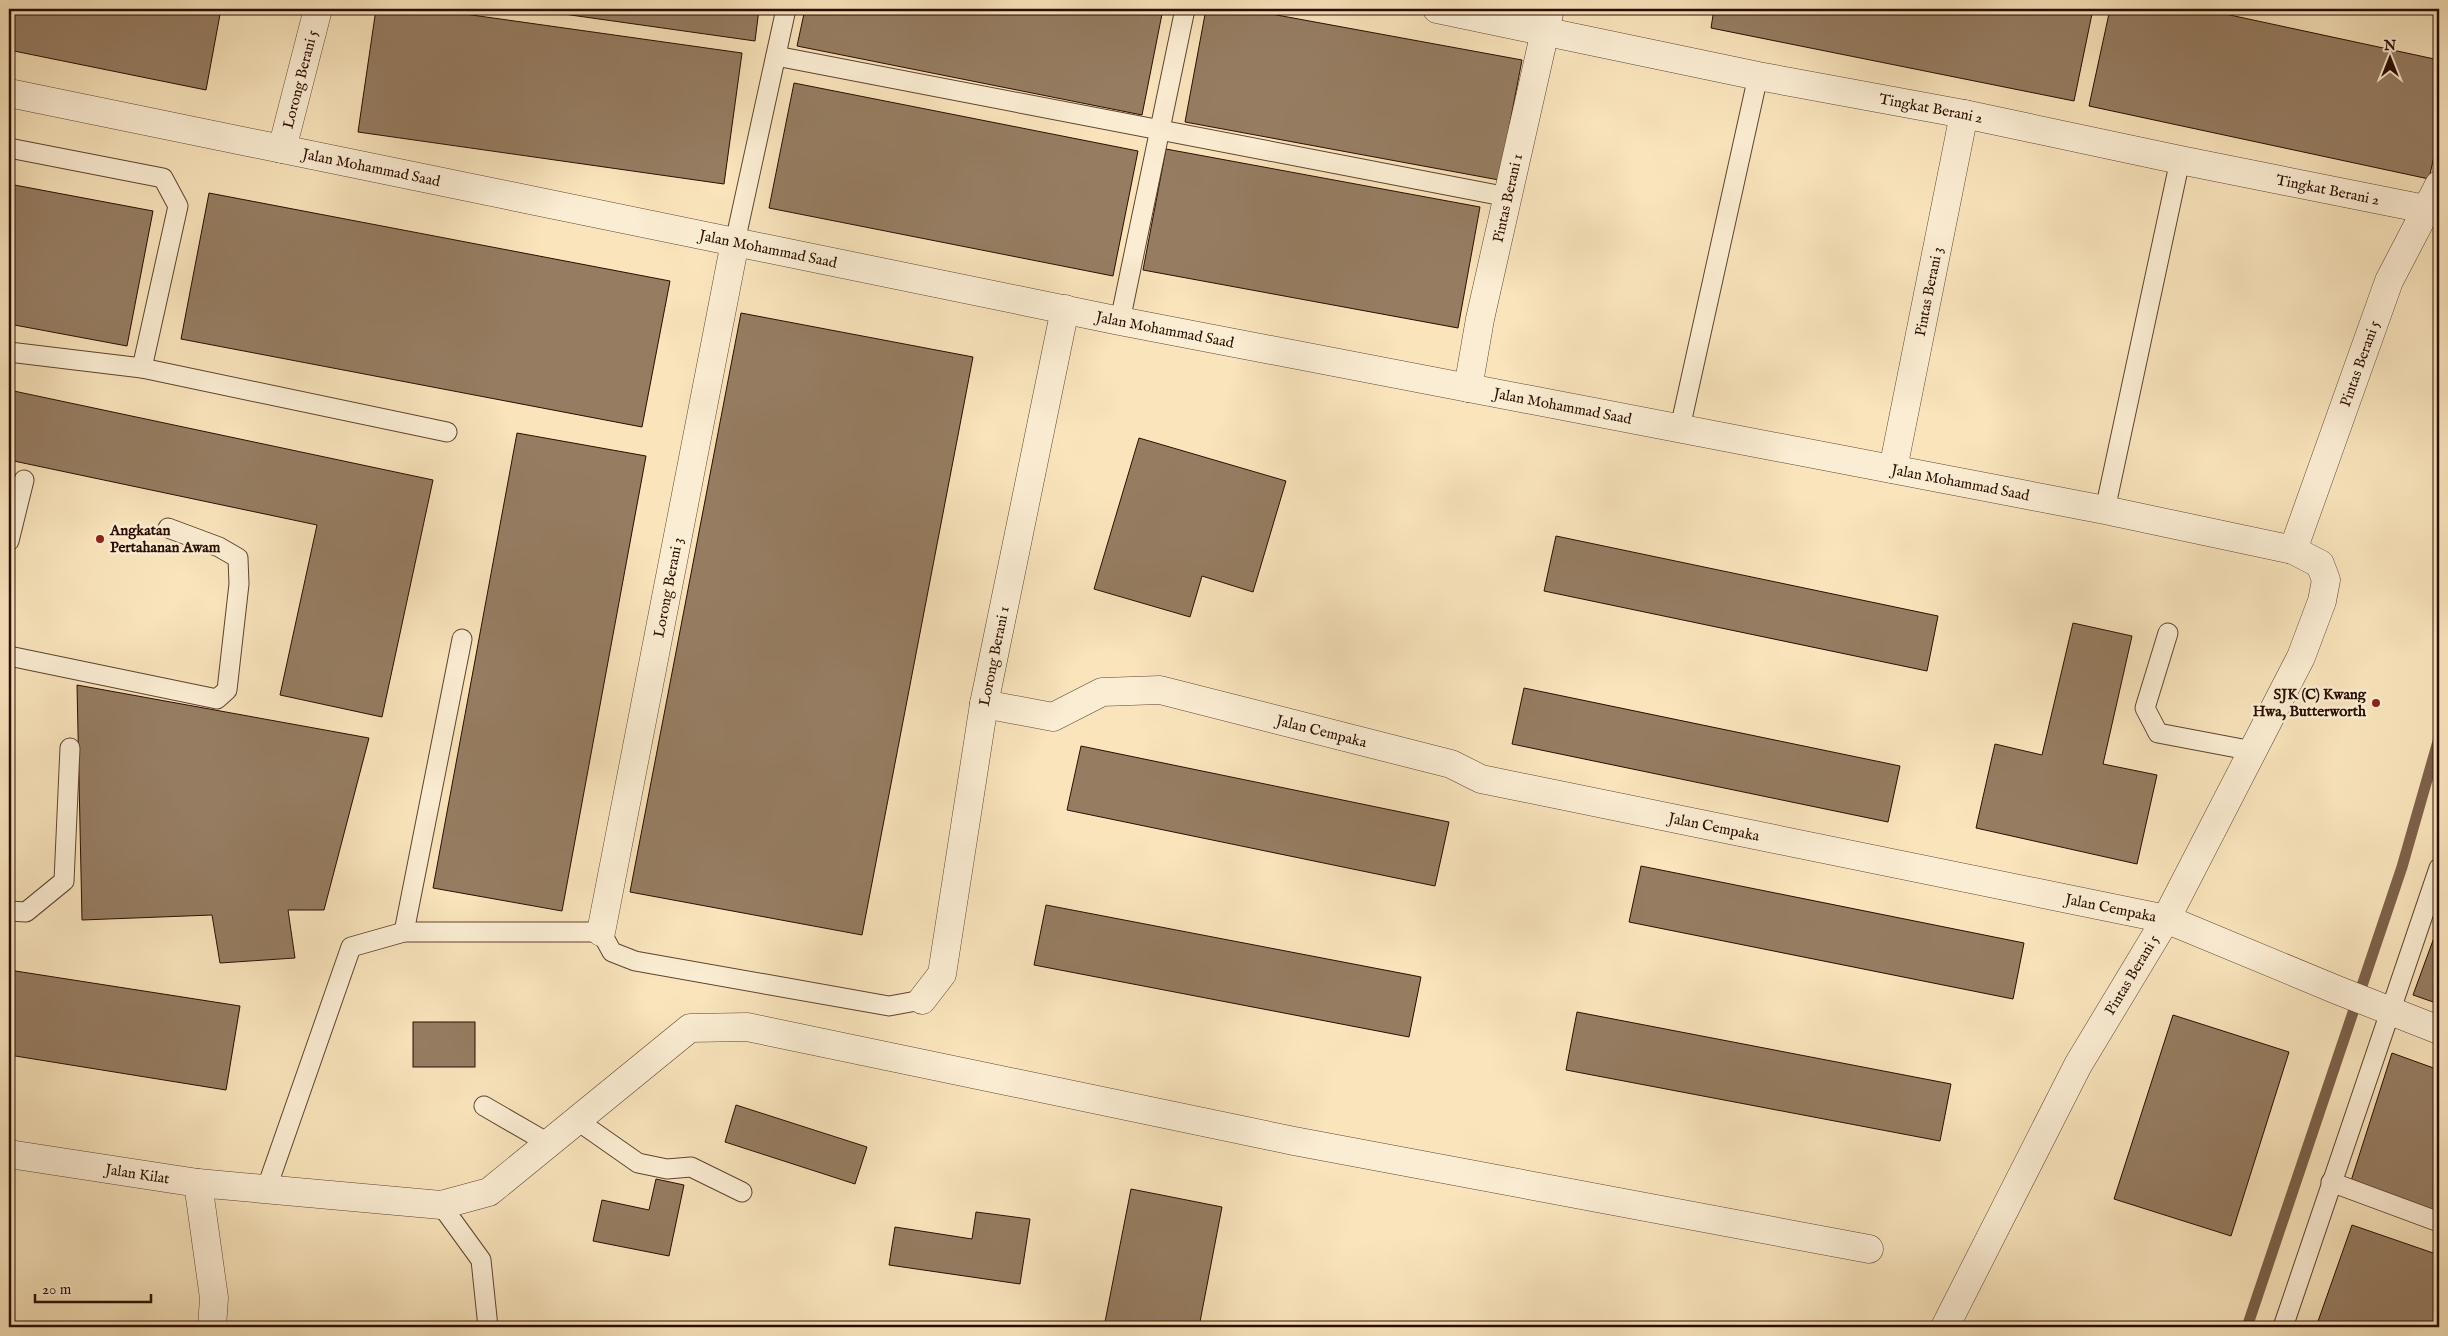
<svg xmlns="http://www.w3.org/2000/svg" width="2448" height="1336" viewBox="0 0 2448 1336" font-family="'IM FELL English',serif">
<style>
.lines{fill:none;stroke-linecap:round;stroke-linejoin:round}
.stream{stroke:#7d624a;stroke-width:11}
.building{fill:#967d62;stroke:#2b0d00}
.lane-casing{stroke:#5e432f;stroke-width:21}
.street-casing{stroke:#5e432f;stroke-width:29}
.lane{stroke:#fbedd3;stroke-width:19}
.street{stroke:#fbedd3;stroke-width:28}
.poi-dot{fill:#8f2418;stroke:#fbedd3;stroke-width:2}
.labels{text-anchor:middle;dominant-baseline:central;stroke-width:5;stroke-linejoin:round;paint-order:stroke}
.street-label{font-size:15px;fill:#2b0d00;stroke:#fbedd3}
.poi-label{font-size:15px;font-weight:bold;fill:#2b0d00;stroke:#fbedd3;text-anchor:start}
</style>
<rect width="100%" height="100%" fill="#f9e4bc"/>
<filter id="stains"><feTurbulence type="fractalNoise" baseFrequency=".004" numOctaves="4"/><feColorMatrix values="0 0 0 0 .2 0 0 0 0 .09 0 0 0 0 .02 0 0 0 .5 -.17"/></filter>
<radialGradient id="worn" r=".72"><stop offset=".6" stop-color="#630" stop-opacity="0"/><stop offset="1" stop-color="#630" stop-opacity=".3"/></radialGradient>
<g class="lines">
<polyline class="stream" points="2247,1327 2402,867 2439,738"/>
</g>
<g class="building">
<polygon points="9,9 221,9 206,90 9,50"/>
<polygon points="376,9 429,9 742,53 724,184 358,132"/>
<polygon points="528,9 759,9 755,41"/>
<polygon points="805,9 1163,9 1142,115 797,46"/>
<polygon points="1206,9 1244,9 1522,60 1499,180 1185,122"/>
<polygon points="1714,9 2093,9 2074,101 1711,28"/>
<polygon points="2110,9 2202,9 2439,60 2439,133 2429,179 2089,106"/>
<polygon points="794,83 1138,151 1113,276 769,208"/>
<polygon points="1166,149 1480,207 1458,328 1143,270"/>
<polygon points="9,184 153,211 127,346 9,324"/>
<polygon points="209,193 670,281 642,427 181,339"/>
<polygon points="741,313 973,357 862,935 630,892"/>
<polygon points="9,390 433,480 382,717 280,695 317,525 9,460"/>
<polygon points="517,433 646,456 562,911 433,888"/>
<polygon points="1139,438 1286,481 1253,592 1202,576 1190,617 1094,589"/>
<polygon points="1556,536 1938,616 1927,671 1544,591"/>
<polygon points="2073,623 2132,636 2103,764 2157,775 2137,864 1976,828 1995,744 2042,755"/>
<polygon points="77,685 369,738 324,910 288,910 295,958 220,963 212,915 82,920"/>
<polygon points="1524,688 1900,766 1888,822 1512,744"/>
<polygon points="1081,746 1449,822 1435,886 1067,810"/>
<polygon points="1641,866 2024,943 2013,999 1629,922"/>
<polygon points="1046,905 1421,977 1409,1037 1034,965"/>
<polygon points="2439,924 2439,1004 2413,995"/>
<polygon points="9,970 240,1006 226,1090 9,1055"/>
<polygon points="1577,1012 1951,1084 1940,1141 1566,1070"/>
<polygon points="2173,1015 2289,1052 2231,1236 2114,1199"/>
<rect x="413" y="1022" width="62" height="45"/>
<polygon points="2392,1053 2439,1070 2439,1213 2351,1181"/>
<polygon points="736,1105 867,1147 855,1184 725,1142"/>
<polygon points="656,1179 684,1185 669,1256 593,1241 602,1200 649,1210"/>
<polygon points="1131,1189 1222,1207 1199,1327 1104,1327"/>
<polygon points="976,1212 1030,1219 1020,1284 889,1265 895,1227 972,1239"/>
<polygon points="2352,1225 2439,1255 2439,1327 2316,1327"/>
</g>
<g class="lines">
<g class="lane-casing">
<g id="lane">
<polyline points="776,56 1508,197"/>
<polyline points="9,148 163,178 178,206 142,368 9,352"/>
<polyline points="735,242 786,9"/>
<polyline points="1120,321 1185,9"/>
<polyline points="142,368 447,432"/>
<polyline points="1680,428 1758,76"/>
<polyline points="2105,510 2180,160"/>
<polyline points="9,541 24,480"/>
<polyline points="2168,633 2145,708 2158,733 2253,751"/>
<polyline points="9,656 217,699 227,690 239,584 238,558 219,547 168,528"/>
<polyline points="9,911 26,912 64,881 70,748"/>
<polyline points="404,932 462,639"/>
<polyline points="484,1106 548,1143"/>
<polyline points="578,1121 638,1163 667,1169 691,1167 742,1192"/>
<polyline points="2331,1182 2439,1222"/>
<polyline points="266,1190 351,947 404,932 601,932 612,952 635,961 889,1006 922,1000"/>
<polyline points="441,1205 481,1260 488,1327"/>
<polyline points="2283,1327 2439,868"/>
</g>
</g>
<g class="street-casing">
<g id="street">
<path id="s1" d="M1437,9L1758,76L1964,114L2180,160L2425,209"/>
<path id="s2" d="M9,93L1120,321L2105,510L2293,550L2320,564L2326,580L2322,601L2301,657L2166,919L2078,1065L1945,1327"/>
<path id="s3" d="M282,149L318,9"/>
<path id="s4" d="M1468,388L1480,319L1550,9"/>
<path id="s5" d="M1893,469L1964,114"/>
<path id="s6" d="M2293,550L2389,281L2439,185"/>
<path id="s7" d="M984,704L1053,717L1102,692L1160,690L1451,764L1481,779L2166,919L2337,990L2439,1030"/>
<path id="s8" d="M601,932L735,242"/>
<path id="s9" d="M922,1000L942,974L984,704L1065,309"/>
<path id="s10" d="M9,1154L198,1183L441,1205L489,1192L690,1028L747,1027L1294,1141L1869,1249"/>
<polyline points="198,1183 214,1298 212,1327"/>
</g>
</g>
<use href="#lane" class="lane"/>
<use href="#street" class="street"/>
</g>
<g class="poi-dot">
<circle cx="100" cy="539" r="5"/>
<circle cx="2376" cy="703" r="5"/>
</g>
<g class="labels">
<g class="street-label">
<text stroke="none"><textPath href="#s3" startOffset="72">Lorong Berani 5</textPath></text>
<text stroke="none"><textPath href="#s1" startOffset="504">Tingkat Berani 2</textPath></text>
<text stroke="none"><textPath href="#s2" startOffset="370">Jalan Mohammad Saad</textPath></text>
<text stroke="none"><textPath href="#s1" startOffset="909">Tingkat Berani 2</textPath></text>
<text stroke="none"><textPath href="#s4" startOffset="194">Pintas Berani 1</textPath></text>
<text stroke="none"><textPath href="#s2" startOffset="775">Jalan Mohammad Saad</textPath></text>
<text stroke="none"><textPath href="#s5" startOffset="181">Pintas Berani 3</textPath></text>
<text stroke="none"><textPath href="#s2" startOffset="1180">Jalan Mohammad Saad</textPath></text>
<text stroke="none"><textPath href="#s6" startOffset="198">Pintas Berani 5</textPath></text>
<text stroke="none"><textPath href="#s2" startOffset="1585">Jalan Mohammad Saad</textPath></text>
<text stroke="none"><textPath href="#s2" startOffset="1990">Jalan Mohammad Saad</textPath></text>
<text stroke="none"><textPath href="#s8" startOffset="351">Lorong Berani 3</textPath></text>
<text stroke="none"><textPath href="#s9" startOffset="355">Lorong Berani 1</textPath></text>
<text stroke="none"><textPath href="#s7" startOffset="350">Jalan Cempaka</textPath></text>
<text stroke="none"><textPath href="#s7" startOffset="755">Jalan Cempaka</textPath></text>
<text stroke="none"><textPath href="#s7" startOffset="1160">Jalan Cempaka</textPath></text>
<text transform="translate(2132 975) rotate(-59)">Pintas Berani 5</text>
<text stroke="none"><textPath href="#s10" startOffset="130">Jalan Kilat</textPath></text>
</g>
<g class="poi-label">
<text x="110" y="530">Angkatan<tspan x="110" dy="17">Pertahanan Awam</tspan></text>
<text x="2366" y="694" text-anchor="end">SJK (C) Kwang<tspan x="2366" dy="17">Hwa, Butterworth</tspan></text>
</g>
</g>
<rect width="2448" height="1336" fill="none" stroke="#f9e4bc" stroke-width="30"/>
<rect x="10" y="10" width="2428" height="1316" fill="none" stroke="#2b0d00" stroke-width="2.5"/>
<rect x="15" y="15" width="2418" height="1306" fill="none" stroke="#2b0d00"/>
<g transform="translate(2390 58)" stroke="#fbedd3" stroke-width="4" paint-order="stroke">
<path d="M0-4L9 19L0 12L-9 19Z" fill="#2b0d00"/>
<text y="-8" font-size="14" font-weight="bold" text-anchor="middle" fill="#2b0d00">N</text>
</g>
<path d="M35 1294v8h116v-8" fill="none" stroke="#2b0d00" stroke-width="2.5"/>
<text x="42" y="1294" font-size="15" fill="#2b0d00" stroke="#fbedd3" stroke-width="4" paint-order="stroke">20 m</text>
<rect width="100%" height="100%" filter="url(#stains)"/>
<rect width="100%" height="100%" fill="url(#worn)"/>
</svg>
